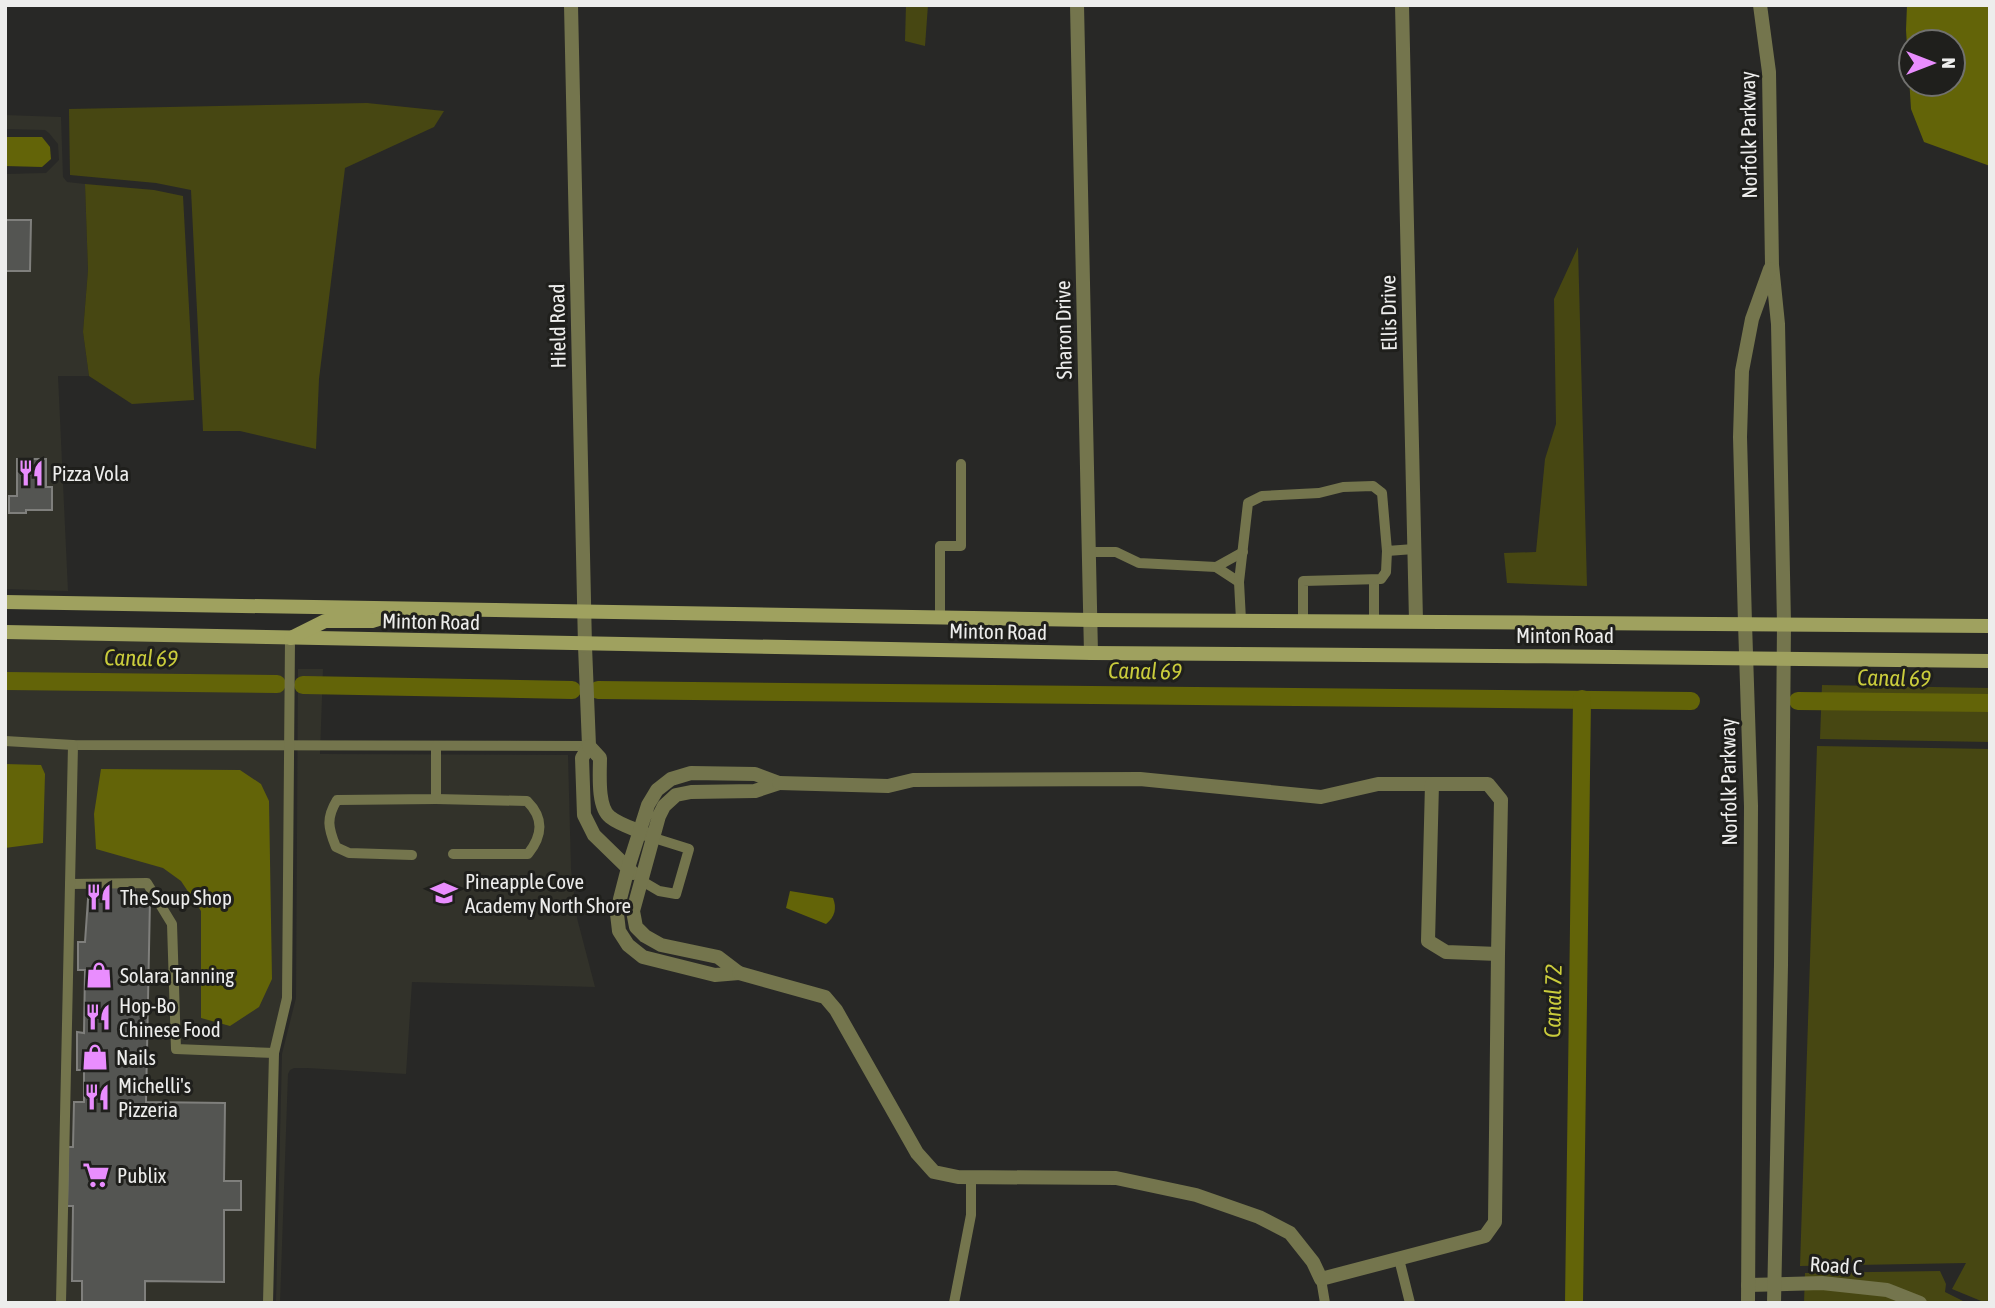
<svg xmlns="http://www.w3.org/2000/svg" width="1995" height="1308" viewBox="0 0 1995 1308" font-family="'Asap Condensed',sans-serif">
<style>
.built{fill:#32322a}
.green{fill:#474712}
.water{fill:#636408;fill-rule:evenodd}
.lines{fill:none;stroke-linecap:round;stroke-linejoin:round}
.canal{stroke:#636408;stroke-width:18}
.building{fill:#545552;stroke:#7f7f7c;stroke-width:2}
.service{stroke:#74754d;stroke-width:10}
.minor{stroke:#74754d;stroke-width:14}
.tertiary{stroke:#74754d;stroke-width:14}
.secondary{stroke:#9fa15f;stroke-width:14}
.labels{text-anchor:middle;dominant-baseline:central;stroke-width:6;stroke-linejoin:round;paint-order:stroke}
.street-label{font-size:21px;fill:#ededec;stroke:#1f1f1c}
.poi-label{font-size:21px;fill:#ededec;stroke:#1f1f1c;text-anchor:start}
.water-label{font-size:23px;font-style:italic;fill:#cacc3c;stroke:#1f1f1c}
</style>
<rect width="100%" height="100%" fill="#282826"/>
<g class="built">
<polygon points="5,115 61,117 63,177 67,182 85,184 88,270 83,332 89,376 58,376 68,591 5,589 5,174 46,173 59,160 58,144 49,133 45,130 5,129"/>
<polygon points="5,632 290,639 287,998 274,1053 268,1303 5,1303"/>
<polygon points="298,669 323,669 320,754 568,755 571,869 577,918 595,987 412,982 406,1074 307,1068 294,1068 290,1070 288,1074 280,1303 276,1303 282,1054 296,998"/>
</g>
<g class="green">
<polygon points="906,5 928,5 925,46 905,41"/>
<polygon points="367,103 444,111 434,127 345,168 319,379 316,449 240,431 203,431 191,190 156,183 70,175 69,109"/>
<polygon points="85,184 154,190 183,196 194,400 132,404 89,376 83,332 88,270"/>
<polygon points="1578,247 1587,586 1507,583 1504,553 1536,552 1545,459 1556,424 1554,299"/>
<polygon points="1822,685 1990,688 1990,742 1820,739"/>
<polygon points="1817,746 1990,749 1990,1303 1986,1303 1952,1289 1966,1263 1800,1266"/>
<polygon points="1940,1271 1946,1284 1945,1292 1967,1303 1804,1303 1805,1273"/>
</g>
<g class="water">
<path d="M1907,5H1990V166L1924,142L1911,109L1906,30ZM1911,42H1953V84H1911Z"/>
<polygon points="5,137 42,137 50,147 51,159 42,167 5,166"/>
<polygon points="5,764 41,765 45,774 43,843 5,848"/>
<polygon points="101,769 240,770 261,784 269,801 272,979 259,1007 230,1026 201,1018 201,911 181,881 163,868 96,849 94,814"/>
<path d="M790,891L833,898C837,908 835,917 826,924L786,908Z"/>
</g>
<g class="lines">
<g class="canal">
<polyline points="5,681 277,684"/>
<polyline points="303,685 572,690"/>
<polyline points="598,690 1691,701"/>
<polyline points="1798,701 1990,703"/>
<polyline points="1574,1303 1582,699"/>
</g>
</g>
<g class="building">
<polygon points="5,220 31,220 30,271 5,271"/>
<polygon points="17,459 46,459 46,487 52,487 52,510 26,510 26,513 9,513 9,496 17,496"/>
<polygon points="89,885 134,886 135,898 150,899 146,1102 225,1103 224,1181 241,1181 241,1210 224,1210 224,1282 145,1281 145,1303 82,1303 82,1281 72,1281 73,1206 67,1206 68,1147 73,1147 74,1102 84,1102 84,1070 77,1070 77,1032 84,1033 85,970 78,970 78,942 85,942"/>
</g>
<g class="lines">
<g class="service">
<polyline points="1089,552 1116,552 1139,563 1216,567 1239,582"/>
<polyline points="1216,567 1243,552"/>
<polyline points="1374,580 1374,620"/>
<polyline points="940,617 940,546 961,546 961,464"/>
<polyline points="1241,620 1239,582 1248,503 1262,496 1319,493 1343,487 1373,486 1382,493 1387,551 1414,549"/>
<polyline points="1303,620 1303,581 1381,579 1386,572 1387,551"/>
<polyline points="5,741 73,745 589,746"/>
<path d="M436,799L527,801C544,818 543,835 528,854H453"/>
<path d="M412,855L349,853L336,847C328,828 326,818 337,800L436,799V746"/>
<polyline points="642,881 659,891 676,894 689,849 654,838"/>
<polyline points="70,884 147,883 172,924 176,1049 274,1053"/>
<polyline points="1399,1259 1410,1303"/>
<polyline points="1321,1279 1325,1303"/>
<polyline points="61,1303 73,745"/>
<polyline points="268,1303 274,1053 287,998 290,639"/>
<polyline points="954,1303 971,1215 971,1178"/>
</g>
<g class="minor">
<polyline points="1077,5 1091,653"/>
<polyline points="1402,5 1416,621"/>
<polyline points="1760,5 1769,72 1772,265 1778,324 1784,624"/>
<polyline points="1745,623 1740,437 1742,371 1752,319 1770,269"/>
<polyline points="585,646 589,746 582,758 584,815 594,835 633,873"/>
<path d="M589,746L600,758C600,773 597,807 610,817C620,825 635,829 646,834"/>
<polygon points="691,773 755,774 779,783 755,791 691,792 676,795 664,806 659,816 633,911 636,927 645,936 661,945 718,957 739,973 715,975 643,957 628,945 619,931 617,914 620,899 628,868 648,805 657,790 671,779"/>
<polyline points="779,783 888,786 913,780 1140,779 1321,797 1378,784 1432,784"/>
<polyline points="739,973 825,997 836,1010 917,1153 934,1172 958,1177 1116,1178 1196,1195 1259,1217 1290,1233 1313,1262 1321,1279 1485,1236 1495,1222 1498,954 1446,952 1428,941 1432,784 1488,784 1501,800 1498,954"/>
<polyline points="1748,1285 1822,1283 1887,1290 1920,1303"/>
</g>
<g class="tertiary">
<polyline points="571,5 585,646"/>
<polyline points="1745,623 1751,806 1748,1303"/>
<polyline points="1774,1303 1781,965 1784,624"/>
</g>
<g class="secondary">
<path d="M5,602C368,610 730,616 1092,620C1391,622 1691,623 1990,626"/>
<path d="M5,632C368,641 730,649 1092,653C1391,656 1691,656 1990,661"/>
<polyline points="291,638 325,621 372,621 398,613"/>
</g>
</g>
<defs>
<g id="restaurant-bare" transform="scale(2.1)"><path d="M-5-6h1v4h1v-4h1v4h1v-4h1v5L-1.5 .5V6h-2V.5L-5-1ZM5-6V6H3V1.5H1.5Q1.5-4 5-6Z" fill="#e98dfe" stroke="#1f1f1c" stroke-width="2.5" paint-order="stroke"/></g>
<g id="school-bare" transform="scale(2.1)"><path d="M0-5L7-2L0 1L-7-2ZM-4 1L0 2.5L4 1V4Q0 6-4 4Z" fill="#e98dfe" stroke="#1f1f1c" stroke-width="2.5" paint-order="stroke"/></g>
<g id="shop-bare" transform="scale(2.1)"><path d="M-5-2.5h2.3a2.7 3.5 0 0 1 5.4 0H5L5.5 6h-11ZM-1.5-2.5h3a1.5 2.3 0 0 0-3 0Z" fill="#e98dfe" stroke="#1f1f1c" stroke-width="2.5" paint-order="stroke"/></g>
<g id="supermarket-bare" transform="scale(2.1)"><path d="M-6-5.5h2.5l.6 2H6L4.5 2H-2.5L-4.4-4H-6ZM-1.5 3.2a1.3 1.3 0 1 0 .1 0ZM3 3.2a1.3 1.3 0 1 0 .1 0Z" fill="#e98dfe" stroke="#1f1f1c" stroke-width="2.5" paint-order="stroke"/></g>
</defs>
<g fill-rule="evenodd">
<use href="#restaurant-bare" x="31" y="473"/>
<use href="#school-bare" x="444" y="893"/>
<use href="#restaurant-bare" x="99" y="897"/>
<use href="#shop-bare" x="99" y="975"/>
<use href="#restaurant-bare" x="98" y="1017"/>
<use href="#shop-bare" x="95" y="1057"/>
<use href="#restaurant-bare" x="97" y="1097"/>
<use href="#supermarket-bare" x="96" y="1175"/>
</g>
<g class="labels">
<g class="street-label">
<text transform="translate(1748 135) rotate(-91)">Norfolk Parkway</text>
<text transform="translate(1388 313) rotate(-91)">Ellis Drive</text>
<text transform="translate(557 326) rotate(-91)">Hield Road</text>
<text transform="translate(1063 330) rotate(-91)">Sharon Drive</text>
<text transform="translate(431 621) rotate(1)">Minton Road</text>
<text transform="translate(998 631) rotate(1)">Minton Road</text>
<text x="1565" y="635">Minton Road</text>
<text transform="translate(1728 782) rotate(-91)">Norfolk Parkway</text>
<text transform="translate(1836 1265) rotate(4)">Road C</text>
</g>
<g class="poi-label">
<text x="52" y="473">Pizza Vola</text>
<text x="465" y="881">Pineapple Cove<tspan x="465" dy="24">Academy North Shore</tspan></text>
<text x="120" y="897">The Soup Shop</text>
<text x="120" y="975">Solara Tanning</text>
<text x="119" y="1005">Hop-Bo<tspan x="119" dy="24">Chinese Food</tspan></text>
<text x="116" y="1057">Nails</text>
<text x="118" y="1085">Michelli's<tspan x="118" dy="24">Pizzeria</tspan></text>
<text x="117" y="1175">Publix</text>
</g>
<g class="water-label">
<text transform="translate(141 658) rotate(1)">Canal 69</text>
<text transform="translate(1145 671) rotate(1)">Canal 69</text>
<text transform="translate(1894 678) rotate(1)">Canal 69</text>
<text transform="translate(1553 1001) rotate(-89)">Canal 72</text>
</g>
</g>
<rect width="1995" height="1308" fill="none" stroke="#ededec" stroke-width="14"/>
<g transform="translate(1932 63) rotate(90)"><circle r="33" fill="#1f1f1c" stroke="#71716f" stroke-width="2"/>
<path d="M0-5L12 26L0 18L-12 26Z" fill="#e98dfe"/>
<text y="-10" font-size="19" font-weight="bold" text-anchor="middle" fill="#ededec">N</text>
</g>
</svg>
